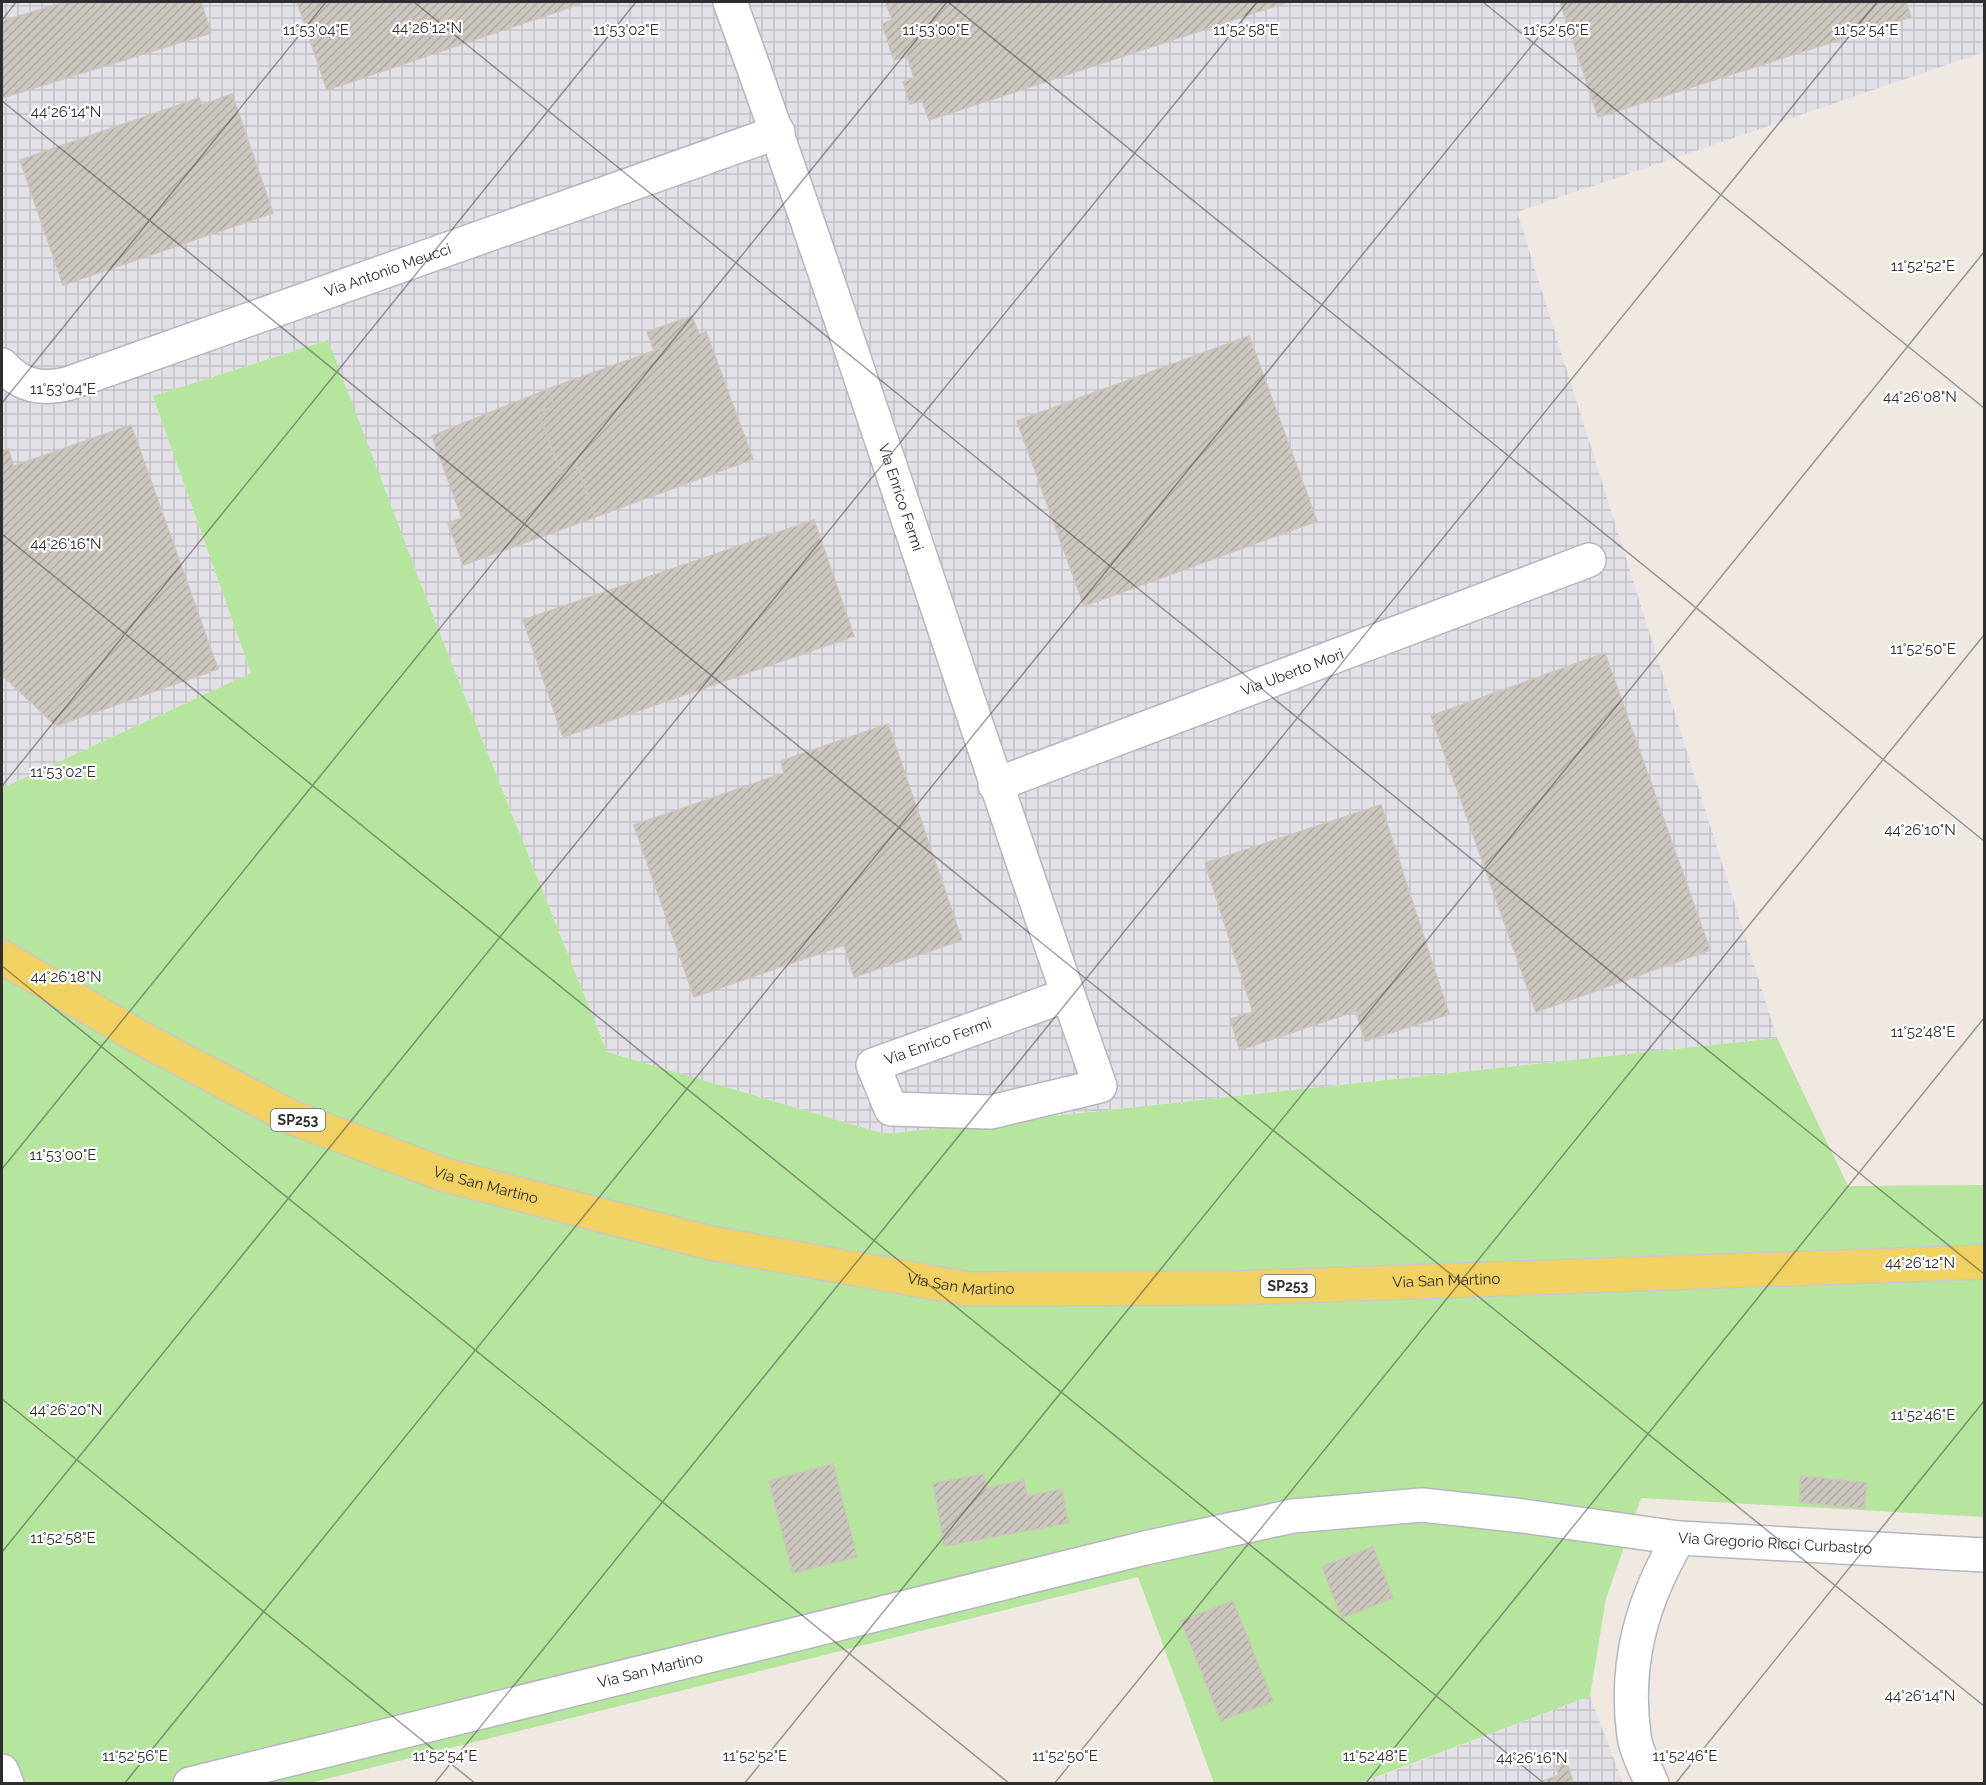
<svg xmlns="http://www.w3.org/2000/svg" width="1986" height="1785" viewBox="0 0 1986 1785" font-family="Raleway,sans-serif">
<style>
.industrial{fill:url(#industrial-grid)}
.grass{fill:#b6e59e}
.building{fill:url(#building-hatch);stroke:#cbc5ba;stroke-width:1.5}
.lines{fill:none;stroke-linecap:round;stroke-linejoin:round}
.street-casing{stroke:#b4b7c1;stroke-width:36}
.primary-casing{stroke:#c9c9c9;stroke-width:36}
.street{stroke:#fff;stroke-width:33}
.primary{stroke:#f2d163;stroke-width:33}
.ticks{fill:none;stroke:#2e2e2e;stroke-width:1.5;stroke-opacity:0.45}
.labels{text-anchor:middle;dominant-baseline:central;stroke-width:4.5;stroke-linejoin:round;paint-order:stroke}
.shield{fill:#fff;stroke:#6d6d6d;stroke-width:1.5}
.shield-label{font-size:14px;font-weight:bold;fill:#2e2e2e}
.street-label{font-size:15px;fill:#2e2e2e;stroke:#fff}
.ticks-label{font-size:15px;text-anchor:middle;fill:#2e2e2e;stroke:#fff;stroke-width:4.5;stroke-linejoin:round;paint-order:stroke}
</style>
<defs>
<pattern id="industrial-grid" width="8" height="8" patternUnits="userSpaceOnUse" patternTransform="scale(1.5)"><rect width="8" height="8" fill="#e3e1e8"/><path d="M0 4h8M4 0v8" fill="none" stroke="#c3c1c7"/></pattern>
<pattern id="building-hatch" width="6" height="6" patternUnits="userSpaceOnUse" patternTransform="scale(1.5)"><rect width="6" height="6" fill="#cbc7bf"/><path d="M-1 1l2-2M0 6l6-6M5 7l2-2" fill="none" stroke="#afaba4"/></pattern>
</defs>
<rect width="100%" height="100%" fill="#efe9e1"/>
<g class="industrial">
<polygon points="2,2 1984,2 1984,52 1517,212 1777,1038 885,1134 607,1052 440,634 327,340 153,396 251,673 2,788"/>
<polygon points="1590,1696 1623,1783 1360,1784"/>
</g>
<polygon class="grass" points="328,340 440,634 607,1052 885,1134 1777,1038 1848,1186 1984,1185 1984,1517 1641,1498 1606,1599 1590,1696 1360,1783 1214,1783 1138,1577 310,1783 2,1783 2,788 251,673 153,396"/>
<g class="building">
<polygon points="65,2 201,2 211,33 2,98 2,21"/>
<polygon points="297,2 579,2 580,4 327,90"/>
<polygon points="886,2 1288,2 929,120 922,101 910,104 903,82 914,78 907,56 894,60 882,24 892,20"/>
<polygon points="1560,2 1906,2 1911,17 1598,117"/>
<polygon points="232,94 273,213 63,285 20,160 199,98 202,105"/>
<polygon points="692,316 699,335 654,351 647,332"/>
<polygon points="706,332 753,459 595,517 578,467 561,473 538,412 554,406 548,389"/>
<polygon points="1249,336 1317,521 1084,606 1017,421"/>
<polygon points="548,389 554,406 538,412 561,473 578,467 595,517 463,565 448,523 462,518 432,436"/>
<polygon points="131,425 218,669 56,726 2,675 2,451 8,449 14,466"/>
<polygon points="814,520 854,636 563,737 523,620"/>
<polygon points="1605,653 1710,950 1536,1012 1431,716"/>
<polygon points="888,724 962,940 854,977 844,945 694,997 634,825 784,773 781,761"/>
<polygon points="1381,805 1449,1014 1365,1041 1356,1011 1240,1050 1230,1019 1253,1012 1205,863"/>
<polygon points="833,1464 857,1557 793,1573 769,1481"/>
<polygon points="984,1474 986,1488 1024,1480 1027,1496 1062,1489 1068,1523 944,1546 933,1483"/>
<polygon points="1801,1476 1867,1483 1864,1509 1799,1502"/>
<polygon points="1373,1547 1393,1598 1342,1618 1322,1567"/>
<polygon points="1233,1601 1273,1701 1221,1721 1181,1621"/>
<polygon points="1565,1759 1574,1784 1534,1784 1559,1775 1555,1763"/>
</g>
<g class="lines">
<g class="street-casing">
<g id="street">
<path id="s1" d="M730,2C860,361 973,726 1100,1086L991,1112L891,1109L873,1065L1067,995"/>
<path id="s2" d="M2,365C21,386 40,390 67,384L778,132"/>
<path id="s3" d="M995,785L1589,560"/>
<polyline points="2,1771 7,1784"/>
<path id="s4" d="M190,1784L1145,1548L1293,1516L1422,1505L1523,1516L1679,1538L1984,1555"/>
<path d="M1652,1784C1646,1769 1636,1752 1634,1736C1624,1664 1642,1600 1679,1538"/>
</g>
</g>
<g class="primary-casing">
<g id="primary">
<path id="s5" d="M2,957L141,1038L291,1117L445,1175L710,1243L969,1289L1234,1288L1984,1262"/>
</g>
</g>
<use href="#street" class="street"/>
<use href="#primary" class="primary"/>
</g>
<path class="ticks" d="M414,2L1984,1274M948,2L1984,841M1483,2L1984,408M2,20L16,2M2,101L1984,1706M2,403L326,2M2,534L1545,1784M2,786L636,2M2,966L1010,1784M2,1169L947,2M2,1399L476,1784M2,1552L1257,2M124,1784L1567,2M434,1784L1877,2M744,1784L1984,252M1054,1784L1984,635M1365,1784L1984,1018M1675,1784L1984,1401"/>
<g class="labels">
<g class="shield">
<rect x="271" y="1109" width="54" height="22" rx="4.5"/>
<rect x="1261" y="1275" width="54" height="22" rx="4.5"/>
</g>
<g class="shield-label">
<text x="298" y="1120">SP253</text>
<text x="1288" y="1286">SP253</text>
</g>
<g class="street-label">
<text stroke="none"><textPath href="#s2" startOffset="412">Via Antonio Meucci</textPath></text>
<text stroke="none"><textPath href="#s1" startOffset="524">Via Enrico Fermi</textPath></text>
<text stroke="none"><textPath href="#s3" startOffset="318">Via Uberto Mori</textPath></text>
<text stroke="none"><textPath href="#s1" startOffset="1474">Via Enrico Fermi</textPath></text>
<text stroke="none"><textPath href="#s5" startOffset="537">Via San Martino</textPath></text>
<text stroke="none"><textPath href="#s5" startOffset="1509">Via San Martino</textPath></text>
<text stroke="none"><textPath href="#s5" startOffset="1023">Via San Martino</textPath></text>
<text stroke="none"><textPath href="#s4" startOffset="1620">Via Gregorio Ricci Curbastro</textPath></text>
<text stroke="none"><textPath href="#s4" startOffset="474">Via San Martino</textPath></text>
</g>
</g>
<g class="ticks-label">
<text x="427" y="33">44°26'12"N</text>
<text x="316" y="35">11°53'04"E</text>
<text x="626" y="35">11°53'02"E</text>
<text x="936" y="35">11°53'00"E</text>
<text x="1246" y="35">11°52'58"E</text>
<text x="1556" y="35">11°52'56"E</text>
<text x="1866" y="35">11°52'54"E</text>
<text x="66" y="117">44°26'14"N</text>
<text x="1923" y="271">11°52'52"E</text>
<text x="63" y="394">11°53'04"E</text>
<text x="1920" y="402">44°26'08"N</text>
<text x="66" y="549">44°26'16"N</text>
<text x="1923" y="654">11°52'50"E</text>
<text x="63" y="777">11°53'02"E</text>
<text x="1920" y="835">44°26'10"N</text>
<text x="66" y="982">44°26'18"N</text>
<text x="1923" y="1037">11°52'48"E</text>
<text x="63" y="1160">11°53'00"E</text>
<text x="1920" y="1268">44°26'12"N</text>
<text x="66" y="1415">44°26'20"N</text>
<text x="1923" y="1420">11°52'46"E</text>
<text x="63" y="1543">11°52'58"E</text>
<text x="1920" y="1701">44°26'14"N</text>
<text x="135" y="1761">11°52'56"E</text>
<text x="445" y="1761">11°52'54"E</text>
<text x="755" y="1761">11°52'52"E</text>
<text x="1065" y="1761">11°52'50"E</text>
<text x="1375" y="1761">11°52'48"E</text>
<text x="1685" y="1761">11°52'46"E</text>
<text x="1532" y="1763">44°26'16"N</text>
</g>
<rect width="1986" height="1785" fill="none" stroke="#2e2e2e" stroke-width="6"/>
</svg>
